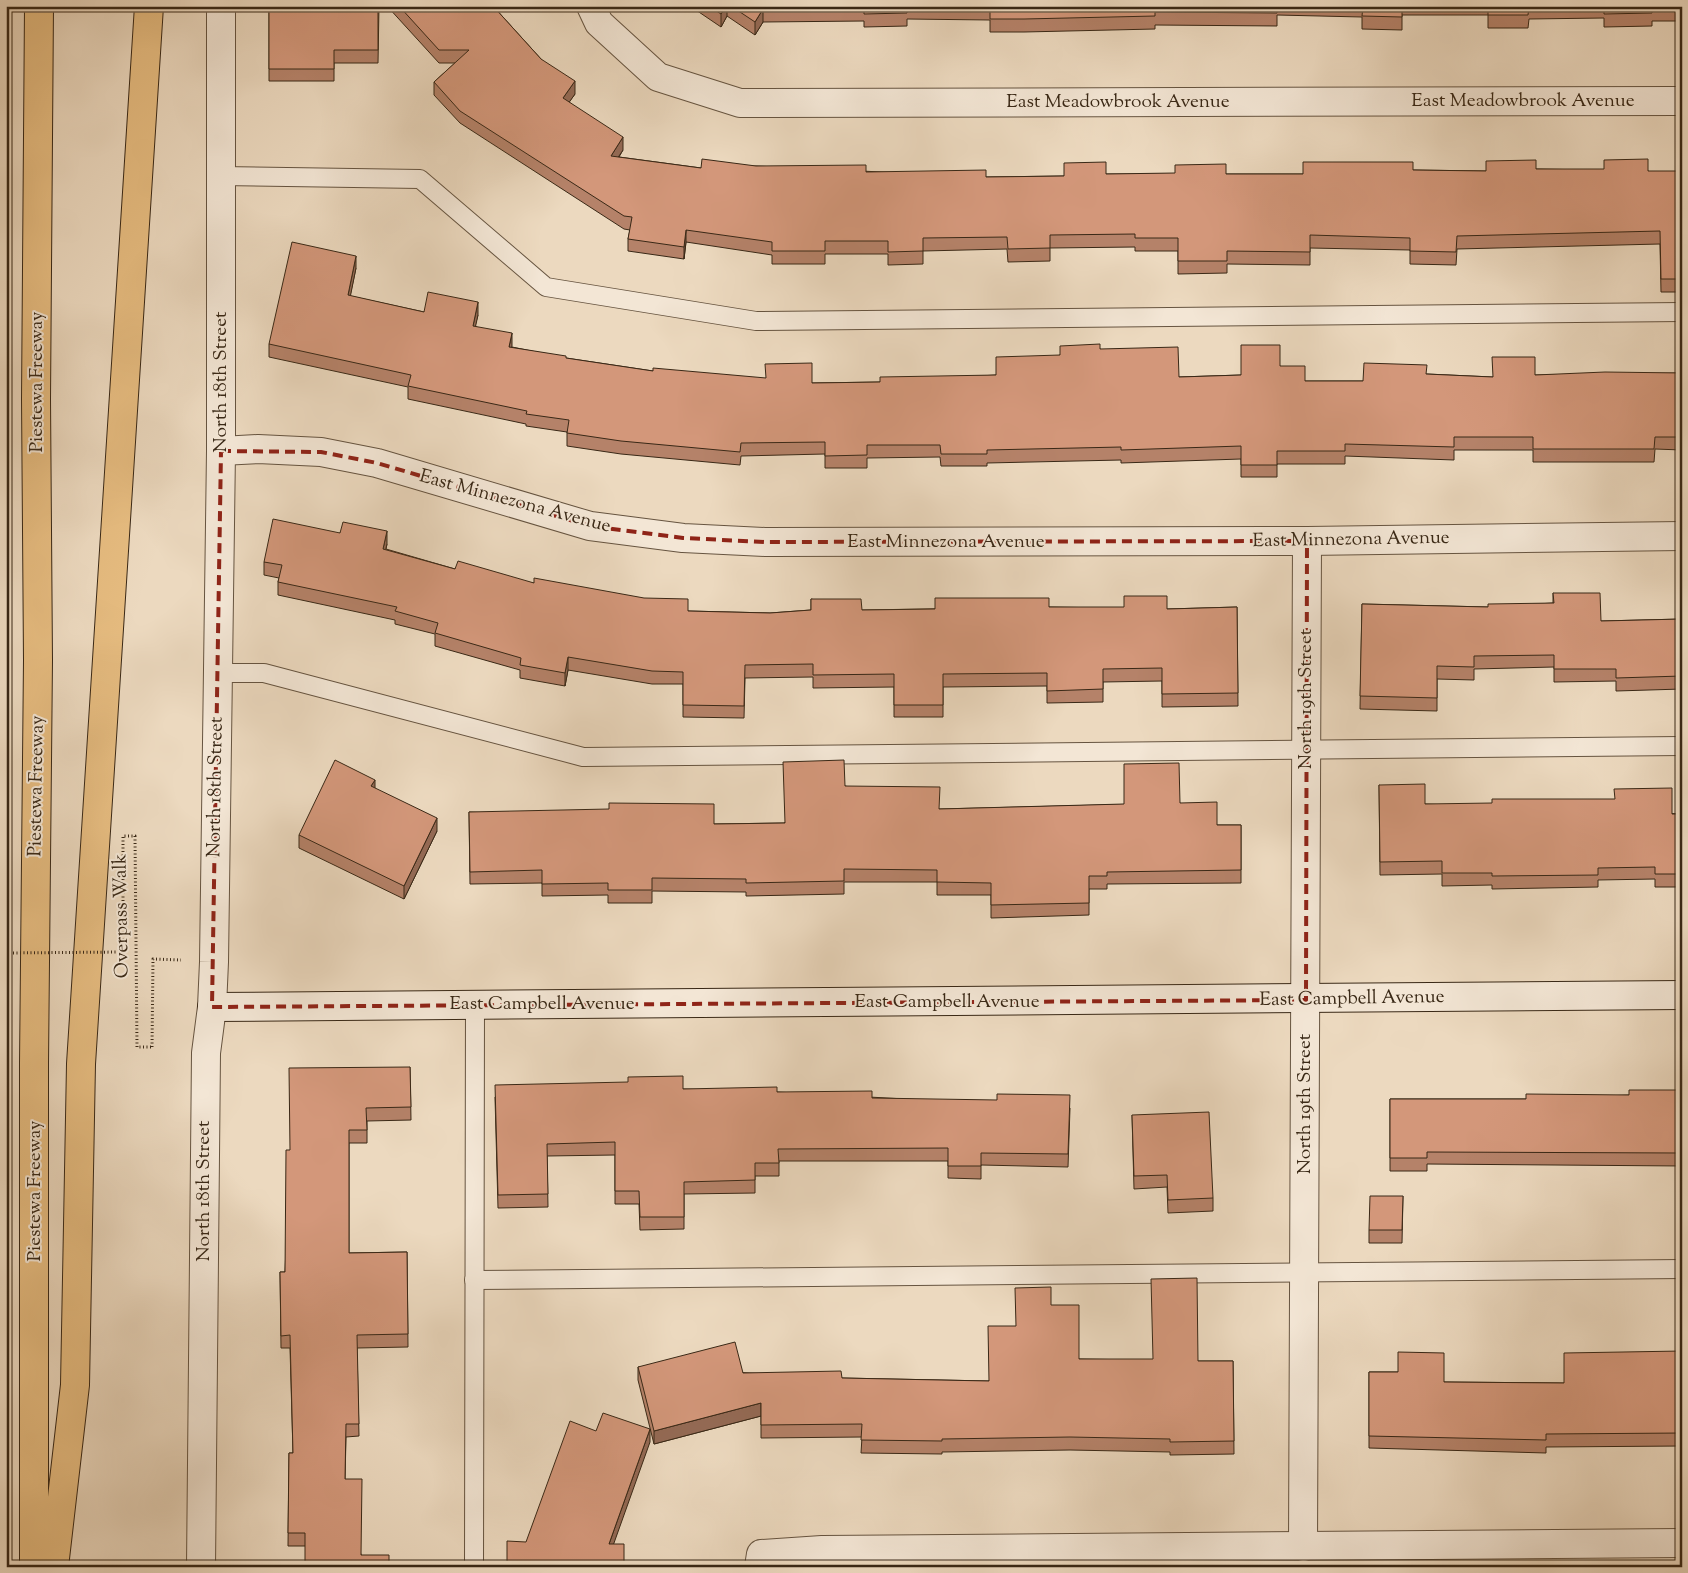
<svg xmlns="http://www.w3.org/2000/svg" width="1688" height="1573" viewBox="0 0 1688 1573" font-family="'Sorts Mill Goudy',serif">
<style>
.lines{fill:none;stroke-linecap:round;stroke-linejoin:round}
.lane-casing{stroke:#665440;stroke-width:20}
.street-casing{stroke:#665440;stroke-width:30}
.secondary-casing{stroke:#392816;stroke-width:30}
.highway-casing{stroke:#392816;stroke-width:30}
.path{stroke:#392816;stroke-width:3;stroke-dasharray:1 2.5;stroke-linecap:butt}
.lane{stroke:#f3e6d5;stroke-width:18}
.street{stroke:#f3e6d5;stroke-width:28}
.secondary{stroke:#f3e6d5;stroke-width:28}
.highway{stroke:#e6bc80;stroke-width:28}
.path-bridge{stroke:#392816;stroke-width:3;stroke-dasharray:1 2.5;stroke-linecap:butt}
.wall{fill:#b58269;stroke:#392816}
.shaded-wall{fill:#946a55;stroke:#392816}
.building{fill:#d3977a;stroke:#392816}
.marked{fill:none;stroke:#8f2418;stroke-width:4;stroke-dasharray:10 6;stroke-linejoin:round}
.labels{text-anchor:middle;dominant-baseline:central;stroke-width:4;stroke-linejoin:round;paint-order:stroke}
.street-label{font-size:19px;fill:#392816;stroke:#f3e6d5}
</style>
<rect width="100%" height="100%" fill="#ecd9bf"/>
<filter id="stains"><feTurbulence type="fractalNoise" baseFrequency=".004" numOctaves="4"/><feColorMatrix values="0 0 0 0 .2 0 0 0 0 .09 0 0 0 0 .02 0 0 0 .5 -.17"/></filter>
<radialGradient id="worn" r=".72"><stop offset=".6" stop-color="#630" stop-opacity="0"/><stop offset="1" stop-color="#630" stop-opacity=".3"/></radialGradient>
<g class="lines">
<g class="lane-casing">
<g id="lane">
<polyline points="220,176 420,179 546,287 756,321 1682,312"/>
<polyline points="218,673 264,673 583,757 1682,746"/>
<polyline points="474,1280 1682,1269"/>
<polyline points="474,1567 475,1005"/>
</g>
</g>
<g class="street-casing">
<g id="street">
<polyline points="591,6 599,23 658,77 740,103 1682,101"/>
<polyline points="221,451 258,449 321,452 377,463 590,526 683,538 765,542 1307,541 1682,536"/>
<polyline points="1303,1547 1307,541"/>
<polyline points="201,1567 206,1053 212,1007 214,962 221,451 221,6"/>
<polyline points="759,1567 761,1554 822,1550 1682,1543"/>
</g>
</g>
<g class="secondary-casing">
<polyline id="secondary" points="212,1007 1682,995"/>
</g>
<g class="highway-casing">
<g id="highway">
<polyline points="34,1567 34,1063 38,660 36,399 39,6"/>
<polyline points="54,1567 75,1385 81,1064 149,6"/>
</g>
</g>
<polyline class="path" points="152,1047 153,959 181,960"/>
<use href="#lane" class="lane"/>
<use href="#street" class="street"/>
<use href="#secondary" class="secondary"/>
<use href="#highway" class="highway"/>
<polyline class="path-bridge" points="6,953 123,952 123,836 135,836 137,1047 152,1047"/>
</g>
<g class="wall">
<polygon points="269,6 379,6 378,63 334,63 334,81 269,81"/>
<polygon points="387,6 493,6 541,59 575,94 569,102 623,150 619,157 701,168 756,166 986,177 1064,176 1106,174 1303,174 1413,170 1486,171 1536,169 1648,171 1679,182 1682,182 1682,292 1661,292 1660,244 1457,249 1456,265 1410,264 1410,250 1310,248 1310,265 1227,264 1227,273 1178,274 1178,251 1135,251 1135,247 1050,248 1050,261 1008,262 1007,249 923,251 923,264 888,265 888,254 825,254 825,264 772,264 772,255 686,242 684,259 628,251 628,239 630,230 624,229 460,123 434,95 434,82 455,63 439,63"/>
<polygon points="690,6 1682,6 1682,21 1652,21 1652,26 1604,27 1604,18 1529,19 1528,28 1488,28 1488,15 1402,15 1402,30 1362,29 1362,17 1277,15 1277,26 1155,25 1155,29 1024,32 990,32 990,20 907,19 907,26 864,27 864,21 763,22 755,35 727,16 721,27"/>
<polygon points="356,268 350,296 424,312 478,315 475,326 512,347 566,358 653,371 812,383 880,382 996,375 1060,355 1100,349 1179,377 1241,375 1280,366 1305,381 1363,381 1427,374 1492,377 1535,375 1682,373 1682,450 1655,449 1654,462 1533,462 1533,450 1454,450 1454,460 1345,456 1345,464 1277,464 1277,477 1241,477 1241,459 1121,463 1121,460 987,463 987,466 941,466 940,457 867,458 867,468 825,468 825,454 741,456 740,465 621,454 567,446 567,432 526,426 526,424 408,399 408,387 269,357 269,344"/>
<polygon points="340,533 387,544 386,549 455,569 688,611 770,613 811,610 811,599 862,610 1049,607 1167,609 1237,607 1238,706 1162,707 1162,681 1103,682 1103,702 1047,703 1047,686 943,687 943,717 894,717 894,687 813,688 813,677 745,678 744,718 683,717 683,684 652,684 568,670 565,686 520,678 520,670 435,646 435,634 395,624 395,620 278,595 278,582 279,578 264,575 264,562"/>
<polygon points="1553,593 1601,621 1682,619 1682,689 1616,691 1616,681 1554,682 1554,667 1474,669 1474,680 1437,679 1437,711 1360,709 1362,604 1488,607 1553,603"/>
<polygon points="1379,785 1425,804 1682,814 1682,887 1655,887 1655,879 1598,880 1598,887 1492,889 1492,885 1442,886 1442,874 1380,875"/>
<polygon points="845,786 940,809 1180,803 1217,825 1241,825 1241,883 1107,884 1107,889 1089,889 1089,915 991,918 991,895 937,895 937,882 844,882 844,894 746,896 746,892 652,891 652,903 608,903 608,895 542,896 542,883 470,884 469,812 714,824 784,823"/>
<polygon points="437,831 404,899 299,848 299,835"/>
<polygon points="410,1067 411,1120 367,1121 367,1143 349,1143 349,1253 407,1252 408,1347 357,1348 359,1436 346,1437 345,1479 361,1555 389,1567 305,1546 288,1546 289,1453 293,1453 290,1348 281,1348 280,1272 285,1272 290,1150"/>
<polygon points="683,1089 777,1092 1070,1108 1068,1167 981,1165 981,1179 948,1178 948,1161 779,1161 779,1176 755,1176 755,1193 684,1194 684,1229 640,1230 639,1204 615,1204 615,1155 547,1156 548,1207 498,1208 495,1097"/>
<polygon points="1682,1090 1682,1166 1427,1164 1427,1171 1390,1171 1390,1099 1526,1099 1629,1095"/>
<polygon points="1132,1115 1213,1198 1213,1211 1168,1213 1167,1187 1134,1189"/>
<polygon points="1403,1196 1402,1243 1369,1243 1369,1230"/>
<polygon points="1051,1305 1079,1359 1198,1361 1233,1361 1234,1454 1170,1455 1170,1452 1070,1450 942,1452 942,1454 861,1453 862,1437 761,1438 761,1416 654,1444 638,1380 638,1367 842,1378 989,1381 1016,1326"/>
<polygon points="1682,1351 1682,1446 1546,1447 1546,1453 1369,1448 1369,1372 1398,1372 1444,1382 1564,1383"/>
</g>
<g class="shaded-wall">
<polygon points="726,6 727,6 727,16 721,27 721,14"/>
<polygon points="763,9 763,22 755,35 755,22"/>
<polygon points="575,81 575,94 563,111 563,98"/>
<polygon points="623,137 623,150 611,168 611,156"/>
<polygon points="686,230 686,242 684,259 684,247"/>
<polygon points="356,256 356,268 348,308 348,295"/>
<polygon points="478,302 478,315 473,338 473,326"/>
<polygon points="512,333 512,346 509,360 509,347"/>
<polygon points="387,531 387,544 383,561 383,549"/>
<polygon points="568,657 568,670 565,686 565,673"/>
<polygon points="375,780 375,793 371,786"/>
<polygon points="437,818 437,831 404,899 404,886"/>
<polygon points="761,1403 761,1416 654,1444 654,1431"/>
<polygon points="650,1429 650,1442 609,1557 609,1544"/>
</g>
<g class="building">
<polygon points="269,6 378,6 378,50 334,50 334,69 269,69"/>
<polygon points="399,6 493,6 541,59 575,81 563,98 623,137 611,156 701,168 702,159 756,166 866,165 866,172 986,170 986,177 1064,176 1064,163 1106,162 1106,174 1175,173 1175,165 1226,164 1226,174 1303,174 1303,162 1413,162 1413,170 1486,171 1486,161 1536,160 1536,169 1604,169 1604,160 1648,159 1648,171 1678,171 1679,182 1682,182 1682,279 1661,279 1660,231 1457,236 1456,252 1410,251 1410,238 1310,235 1310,252 1227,251 1227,261 1178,261 1178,238 1135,238 1135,234 1050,235 1050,248 1008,249 1007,237 923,238 923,251 888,252 888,241 825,241 825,251 772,251 772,242 686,230 684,247 628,239 632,217 624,216 460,111 434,82 469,50 439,50"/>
<polygon points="709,6 726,6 721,14"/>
<polygon points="731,6 1277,6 1277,13 1155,12 1155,16 1024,19 990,19 990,7 907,7 907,13 864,14 864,9 763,9 755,22"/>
<polygon points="1363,6 1402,6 1402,17 1362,16"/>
<polygon points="1488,6 1529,6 1528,15 1488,15"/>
<polygon points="1604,6 1682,6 1682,9 1652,8 1652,13 1604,14"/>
<polygon points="292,242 356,256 348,295 424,312 428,292 478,302 473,326 512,333 509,347 566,356 566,358 653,371 653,368 766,378 765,364 812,363 812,383 880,382 880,377 996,375 996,357 1060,355 1060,346 1100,344 1100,349 1178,347 1179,377 1241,375 1241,345 1280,345 1280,366 1305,366 1305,381 1363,381 1364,363 1427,365 1426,374 1493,377 1492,357 1535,357 1535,375 1605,372 1682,373 1682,437 1655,437 1654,449 1533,449 1533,437 1454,437 1454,447 1345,444 1345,451 1277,451 1277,465 1241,465 1241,446 1121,450 1121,447 987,450 987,454 941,454 940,445 867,445 867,455 825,456 825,442 741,443 740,452 621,441 567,433 569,420 526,414 527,411 408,386 411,375 269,344"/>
<polygon points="273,519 340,533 343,522 387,531 383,549 455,569 458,561 534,583 534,578 644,598 688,599 688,611 770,613 811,610 811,599 861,599 862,610 935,609 935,598 1049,598 1049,607 1124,607 1124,596 1167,596 1167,609 1237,607 1238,693 1162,694 1162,668 1103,669 1103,689 1047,691 1047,673 943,674 943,705 894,705 894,674 813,675 813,664 745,665 744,706 683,705 683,672 652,671 568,657 565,673 520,665 521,658 435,633 438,623 395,611 397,607 278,582 282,565 264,562"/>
<polygon points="1553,593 1600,593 1601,621 1682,619 1682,676 1616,678 1616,669 1554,669 1554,655 1474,656 1474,667 1437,666 1437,698 1360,696 1362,604 1488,607 1488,604 1554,603"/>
<polygon points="335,760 375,780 371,786 437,818 404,886 299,835"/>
<polygon points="844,760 845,786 940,787 939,809 1124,804 1124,764 1179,763 1180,803 1217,802 1217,825 1241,825 1241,870 1107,872 1107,876 1089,876 1089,903 991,905 991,883 937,882 937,870 844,869 844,881 746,883 746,879 652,878 652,890 608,890 608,883 542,884 542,870 470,872 469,812 609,809 609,803 714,804 714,824 785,823 783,762"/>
<polygon points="1425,784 1425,804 1492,803 1492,799 1615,799 1614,789 1672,788 1672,814 1682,814 1682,874 1655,874 1655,867 1598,868 1598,875 1492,876 1492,873 1442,873 1442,861 1380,862 1379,785"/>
<polygon points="410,1067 411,1107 366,1108 367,1130 349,1130 349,1253 407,1252 408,1334 357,1335 359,1424 346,1424 345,1479 362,1479 361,1555 389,1555 389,1567 305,1567 305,1533 288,1533 289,1453 293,1453 290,1335 281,1336 280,1272 285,1272 286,1150 290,1150 289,1068"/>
<polygon points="683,1076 683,1089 777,1087 777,1092 872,1091 872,1098 997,1100 997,1094 1070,1095 1068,1154 981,1153 981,1166 948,1166 948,1148 778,1149 779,1163 755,1163 755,1180 684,1182 684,1217 640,1217 639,1191 615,1191 615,1142 547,1144 548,1194 498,1195 495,1085 628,1082 628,1077"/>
<polygon points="1629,1090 1682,1090 1682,1153 1427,1152 1427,1158 1390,1158 1390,1099 1526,1099 1526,1094 1629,1095"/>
<polygon points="1209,1112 1213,1198 1168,1200 1167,1175 1134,1176 1132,1115"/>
<polygon points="1370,1196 1403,1196 1402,1230 1369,1230"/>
<polygon points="1197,1278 1198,1361 1233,1361 1234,1441 1170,1442 1170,1439 1070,1437 942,1439 942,1441 861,1440 862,1424 761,1425 761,1403 654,1431 638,1367 735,1342 743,1373 841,1371 842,1378 989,1381 988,1326 1016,1326 1015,1288 1051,1287 1051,1305 1079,1305 1079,1359 1153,1359 1151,1279"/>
<polygon points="1682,1351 1682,1433 1546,1434 1546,1440 1369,1436 1369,1372 1398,1372 1398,1352 1444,1353 1444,1382 1564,1383 1564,1353"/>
<polygon points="603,1413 650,1429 609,1544 624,1544 624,1567 507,1567 507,1541 526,1542 570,1421 596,1431"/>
</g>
<path class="marked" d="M221,451L321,452L377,463L590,526L683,538L765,542L1307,541L1306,1000L212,1007Z"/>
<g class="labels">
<g class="street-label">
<text x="1523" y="101">East Meadowbrook Avenue</text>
<text x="1118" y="102">East Meadowbrook Avenue</text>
<text transform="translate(37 382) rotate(-90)">Piestewa Freeway</text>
<text transform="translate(221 382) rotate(-90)">North 18th Street</text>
<text transform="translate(515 502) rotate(15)">East Minnezona Avenue</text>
<text transform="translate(1351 540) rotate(-1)">East Minnezona Avenue</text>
<text x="946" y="542">East Minnezona Avenue</text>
<text transform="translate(1306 699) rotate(-90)">North 19th Street</text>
<text transform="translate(37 786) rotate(-89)">Piestewa Freeway</text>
<text transform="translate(216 787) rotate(-89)">North 18th Street</text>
<text transform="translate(122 916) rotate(-91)">Overpass Walk</text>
<text transform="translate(1352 999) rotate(-1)">East Campbell Avenue</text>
<text x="947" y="1002">East Campbell Avenue</text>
<text x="542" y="1004">East Campbell Avenue</text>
<text transform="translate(1305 1104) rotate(-90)">North 19th Street</text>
<text transform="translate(35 1191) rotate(-90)">Piestewa Freeway</text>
<text transform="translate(204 1191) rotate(-90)">North 18th Street</text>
</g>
</g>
<rect width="1688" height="1573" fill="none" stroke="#ecd9bf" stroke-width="25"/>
<rect x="8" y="8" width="1673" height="1558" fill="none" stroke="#392816" stroke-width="2.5"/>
<rect x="12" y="12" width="1663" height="1548" fill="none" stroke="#392816"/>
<rect width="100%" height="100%" filter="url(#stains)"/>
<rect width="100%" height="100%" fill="url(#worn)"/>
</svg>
